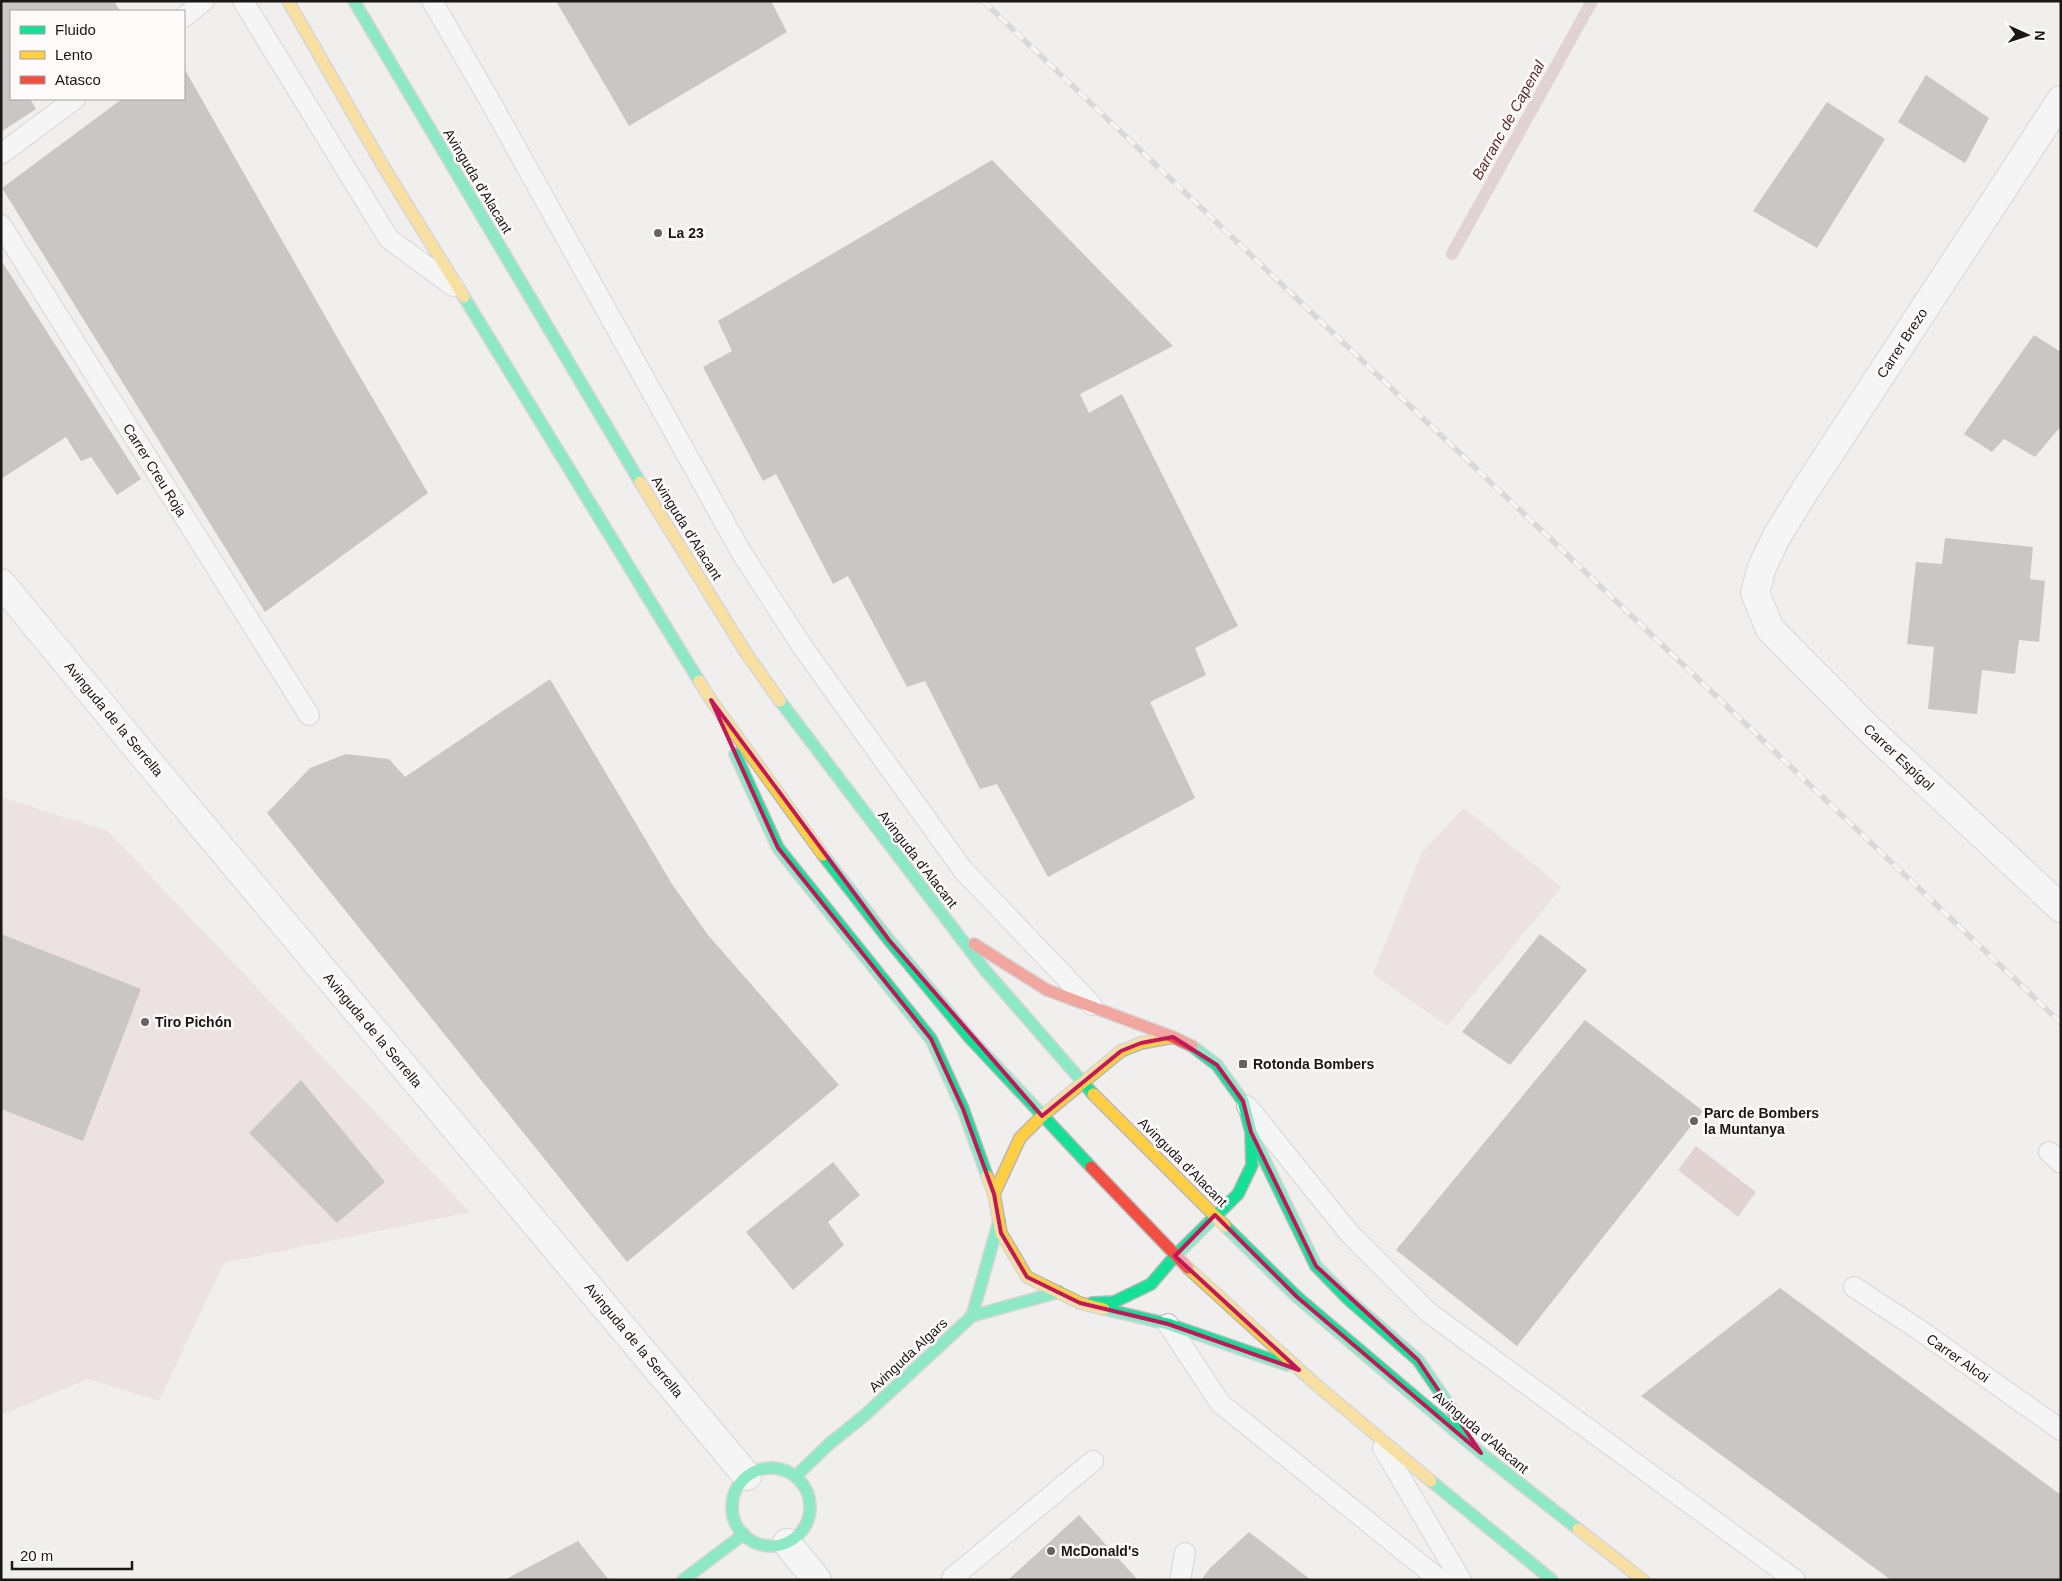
<svg xmlns="http://www.w3.org/2000/svg" width="2062" height="1581" viewBox="0 0 2062 1581" font-family="Helvetica,sans-serif">
<style>
.green{fill:#e7d2d0}
.water{fill:#ccb2b0}
.lines{fill:none;stroke-linecap:round;stroke-linejoin:round}
.stream{stroke:#ccb2b0;stroke-width:12}
.building{fill:#9b9594}
.lane-casing{stroke:#b9b7b7;stroke-width:22}
.street-casing{stroke:#b9b7b7;stroke-width:30}
.fast-casing{stroke:#b9b7b7;stroke-width:14}
.slow-casing{stroke:#b9b7b7;stroke-width:14}
.jam-casing{stroke:#b9b7b7;stroke-width:14}
.lane{stroke:#fdfdfc;stroke-width:20}
.street{stroke:#fdfdfc;stroke-width:28}
.fast{stroke:#16e098;stroke-width:11}
.slow{stroke:#ffcf43;stroke-width:11}
.jam{stroke:#f24e42;stroke-width:11}
.rail-casing{stroke:#bebebe;stroke-width:5.5}
.rail{stroke:#fffbfb;stroke-width:4;stroke-dasharray:11;stroke-linecap:butt}
.marked{fill:none;stroke:#c2185b;stroke-width:4;stroke-linejoin:round}
.poi-dot{fill:#656362;stroke:#fffbfb;stroke-width:2}
.labels{text-anchor:middle;dominant-baseline:central;stroke-width:5;stroke-linejoin:round;paint-order:stroke}
.street-label{font-size:14px;fill:#191817;stroke:#fffbfb}
.poi-label{font-size:14px;font-weight:bold;fill:#191817;stroke:#fffbfb;text-anchor:start}
.water-label{font-size:15px;font-style:italic;fill:#5c2b28;stroke:#fffbfb}
</style>
<rect width="100%" height="100%" fill="#f1efee"/>
<g class="green">
<polygon points="1,797 108,831 470,1212 224,1263 159,1401 88,1379 1,1415"/>
<polygon points="1464,808 1562,887 1447,1026 1373,974 1422,852"/>
</g>
<polygon class="water" points="1696,1146 1756,1192 1738,1217 1678,1170"/>
<g class="lines">
<polyline class="stream" points="1452,254 1592,1"/>
</g>
<g class="building">
<polygon points="1,1 114,1 120,11 11,11 11,99 30,99 36,109 1,132"/>
<polygon points="556,1 771,1 787,32 629,126"/>
<polygon points="184,68 341,344 428,493 265,612 2,188 122,99 184,99"/>
<polygon points="1926,75 1989,118 1965,163 1898,122"/>
<polygon points="1827,102 1885,139 1817,248 1753,211"/>
<polygon points="992,160 1173,346 1080,394 1089,413 1122,394 1238,626 1195,648 1206,675 1150,702 1195,798 1048,877 997,784 980,789 925,681 907,687 848,576 833,584 776,474 763,481 703,367 732,351 718,321"/>
<polygon points="1,260 141,479 117,495 91,457 81,461 66,437 1,479"/>
<polygon points="2034,335 2061,352 2061,426 2035,457 2004,439 1992,452 1964,434"/>
<polygon points="1945,538 2033,547 2030,579 2045,581 2039,642 2019,640 2015,674 1982,670 1977,714 1928,709 1934,647 1907,644 1916,562 1942,564"/>
<polygon points="550,679 672,884 708,935 839,1085 627,1262 267,813 310,768 346,754 389,759 405,777"/>
<polygon points="1,934 141,989 83,1141 1,1109"/>
<polygon points="1540,934 1587,970 1510,1065 1462,1032"/>
<polygon points="1585,1020 1703,1111 1517,1346 1396,1250"/>
<polygon points="301,1080 385,1182 337,1223 249,1133"/>
<polygon points="833,1162 860,1195 828,1222 844,1245 793,1290 746,1232"/>
<polygon points="1780,1288 2061,1495 2061,1580 1891,1580 1641,1396"/>
<polygon points="1079,1515 1138,1580 1008,1580"/>
<polygon points="1249,1532 1311,1580 1201,1580 1210,1568"/>
<polygon points="578,1541 609,1580 510,1580 508,1578"/>
</g>
<g class="lines">
<g class="lane-casing">
<g id="lane">
<polyline points="243,1 389,239 453,286"/>
<polyline points="432,1 490,101 741,552 804,649 963,870 1092,1005"/>
<polyline points="184,17 204,1"/>
<polyline points="1,154 75,99"/>
<polyline points="1,225 309,715"/>
<polyline points="1247,1106 1350,1234 1428,1312 1795,1580"/>
<polyline points="2049,1152 2061,1163"/>
<polyline points="1854,1287 1918,1329 2061,1430"/>
<polyline points="1168,1324 1220,1403 1440,1580"/>
<polyline points="1383,1448 1461,1580"/>
<polyline points="954,1580 952,1578 1093,1461"/>
<polyline points="1180,1580 1185,1553"/>
</g>
</g>
<g class="street-casing">
<g id="street">
<polyline points="2061,100 1806,489 1777,536 1762,567 1755,593 1770,629 1872,732 2061,908"/>
<polyline points="1,583 142,754 747,1476"/>
<polyline points="787,1543 817,1580"/>
</g>
</g>
<g class="fast-casing">
<g id="fast">
<polyline points="354,1 640,482"/>
<polyline points="464,297 699,681"/>
<polyline points="780,701 985,970 1093,1094"/>
<polyline points="735,754 778,848 931,1039 963,1109 987,1176"/>
<polyline points="823,855 889,940 970,1038 1091,1167"/>
<polyline points="1192,1046 1217,1065 1243,1101 1251,1132 1316,1266 1347,1298 1418,1360 1462,1424"/>
<polyline points="1225,1226 1297,1297 1481,1453 1578,1529"/>
<polyline points="1092,1303 1114,1302 1151,1284 1175,1256 1238,1194 1252,1165 1251,1136"/>
<polyline points="1104,1309 1168,1324 1287,1365"/>
<polyline points="972,1316 999,1221"/>
<circle cx="771" cy="1507" r="39"/>
<polyline points="796,1476 829,1444 865,1415 972,1316 1059,1292"/>
<polyline points="1431,1481 1552,1580"/>
<polyline points="683,1580 744,1534"/>
</g>
</g>
<g class="slow-casing">
<g id="slow">
<polyline points="288,1 383,166 464,297"/>
<polyline points="640,482 746,653 780,701"/>
<polyline points="699,681 711,700 823,855"/>
<polyline points="1093,1094 1225,1226"/>
<polyline points="987,1176 994,1194 1001,1233 1027,1277 1080,1303 1104,1309"/>
<polyline points="994,1194 1020,1138 1042,1116 1121,1051 1141,1043 1173,1037"/>
<polyline points="1188,1268 1313,1382 1431,1481"/>
<polyline points="1578,1529 1643,1580"/>
</g>
</g>
<g class="jam-casing">
<g id="jam">
<polyline points="974,944 1047,990 1173,1037 1192,1046"/>
<polyline points="1091,1167 1188,1268"/>
</g>
</g>
<use href="#lane" class="lane"/>
<use href="#street" class="street"/>
<use href="#fast" class="fast"/>
<use href="#slow" class="slow"/>
<use href="#jam" class="jam"/>
<g class="rail-casing">
<polyline id="rail" points="983,1 2061,1023"/>
</g>
<use href="#rail" class="rail"/>
</g>
<path d="M0 0H2062V1581H0ZM711,700L889,940L1042,1116L1121,1051L1141,1043L1173,1037L1217,1065L1243,1101L1251,1132L1316,1266L1418,1360L1481,1453L1297,1297L1215,1215L1175,1256L1299,1370L1168,1324L1080,1303L1027,1277L1001,1233L994,1194L963,1109L931,1039L778,848Z" fill="#f1efee" fill-opacity=".55" fill-rule="evenodd"/>
<path class="marked" d="M711,700L889,940L1042,1116L1121,1051L1141,1043L1173,1037L1217,1065L1243,1101L1251,1132L1316,1266L1418,1360L1481,1453L1297,1297L1215,1215L1175,1256L1299,1370L1168,1324L1080,1303L1027,1277L1001,1233L994,1194L963,1109L931,1039L778,848Z"/>
<g class="poi-dot">
<circle cx="658" cy="233" r="5"/>
<circle cx="145" cy="1022" r="5"/>
<rect x="1238" y="1059" width="10" height="10" rx="2.5"/>
<circle cx="1694" cy="1121" r="5"/>
<circle cx="1051" cy="1551" r="5"/>
</g>
<g class="labels">
<g class="street-label">
<text transform="translate(478 181) rotate(59)">Avinguda d'Alacant</text>
<text transform="translate(1902 343) rotate(-57)">Carrer Brezo</text>
<text transform="translate(155 470) rotate(58)">Carrer Creu Roja</text>
<text transform="translate(687 528) rotate(58)">Avinguda d'Alacant</text>
<text transform="translate(114 719) rotate(50)">Avinguda de la Serrella</text>
<text transform="translate(1899 757) rotate(43)">Carrer Espígol</text>
<text transform="translate(918 859) rotate(52)">Avinguda d'Alacant</text>
<text transform="translate(373 1030) rotate(50)">Avinguda de la Serrella</text>
<text transform="translate(1183 1162) rotate(45)">Avinguda d'Alacant</text>
<text transform="translate(634 1340) rotate(50)">Avinguda de la Serrella</text>
<text transform="translate(908 1355) rotate(-43)">Avinguda Algars</text>
<text transform="translate(1958 1358) rotate(35)">Carrer Alcoi</text>
<text transform="translate(1481 1432) rotate(40)">Avinguda d'Alacant</text>
</g>
<g class="poi-label">
<text x="668" y="233">La 23</text>
<text x="155" y="1022">Tiro Pichón</text>
<text x="1253" y="1064">Rotonda Bombers</text>
<text x="1704" y="1113">Parc de Bombers<tspan x="1704" dy="16">la Muntanya</tspan></text>
<text x="1061" y="1551">McDonald's</text>
</g>
<g class="water-label">
<text transform="translate(1508 120) rotate(-61)">Barranc de Capenal</text>
</g>
</g>
<rect width="2062" height="1581" fill="none" stroke="#191817" stroke-width="5"/>
<rect x="10" y="10" width="175" height="90" fill="#fffbfb" stroke="#a3a0a0"/>
<rect x="20" y="26" width="25" height="8" fill="#16e098" stroke="#a3a0a0"/>
<text x="55" y="35" font-size="15" fill="#191817">Fluido</text>
<rect x="20" y="51" width="25" height="8" fill="#ffcf43" stroke="#a3a0a0"/>
<text x="55" y="60" font-size="15" fill="#191817">Lento</text>
<rect x="20" y="76" width="25" height="8" fill="#f24e42" stroke="#a3a0a0"/>
<text x="55" y="85" font-size="15" fill="#191817">Atasco</text>
<g transform="translate(2027 35) rotate(93)" stroke="#fffbfb" stroke-width="4" paint-order="stroke">
<path d="M0-4L9 19L0 12L-9 19Z" fill="#191817"/>
<text y="-8" font-size="14" font-weight="bold" text-anchor="middle" fill="#191817">N</text>
</g>
<path d="M12 1561v8h120v-8" fill="none" stroke="#191817" stroke-width="2.5"/>
<text x="20" y="1561" font-size="15" fill="#191817" stroke="#fffbfb" stroke-width="4" paint-order="stroke">20 m</text>
</svg>
